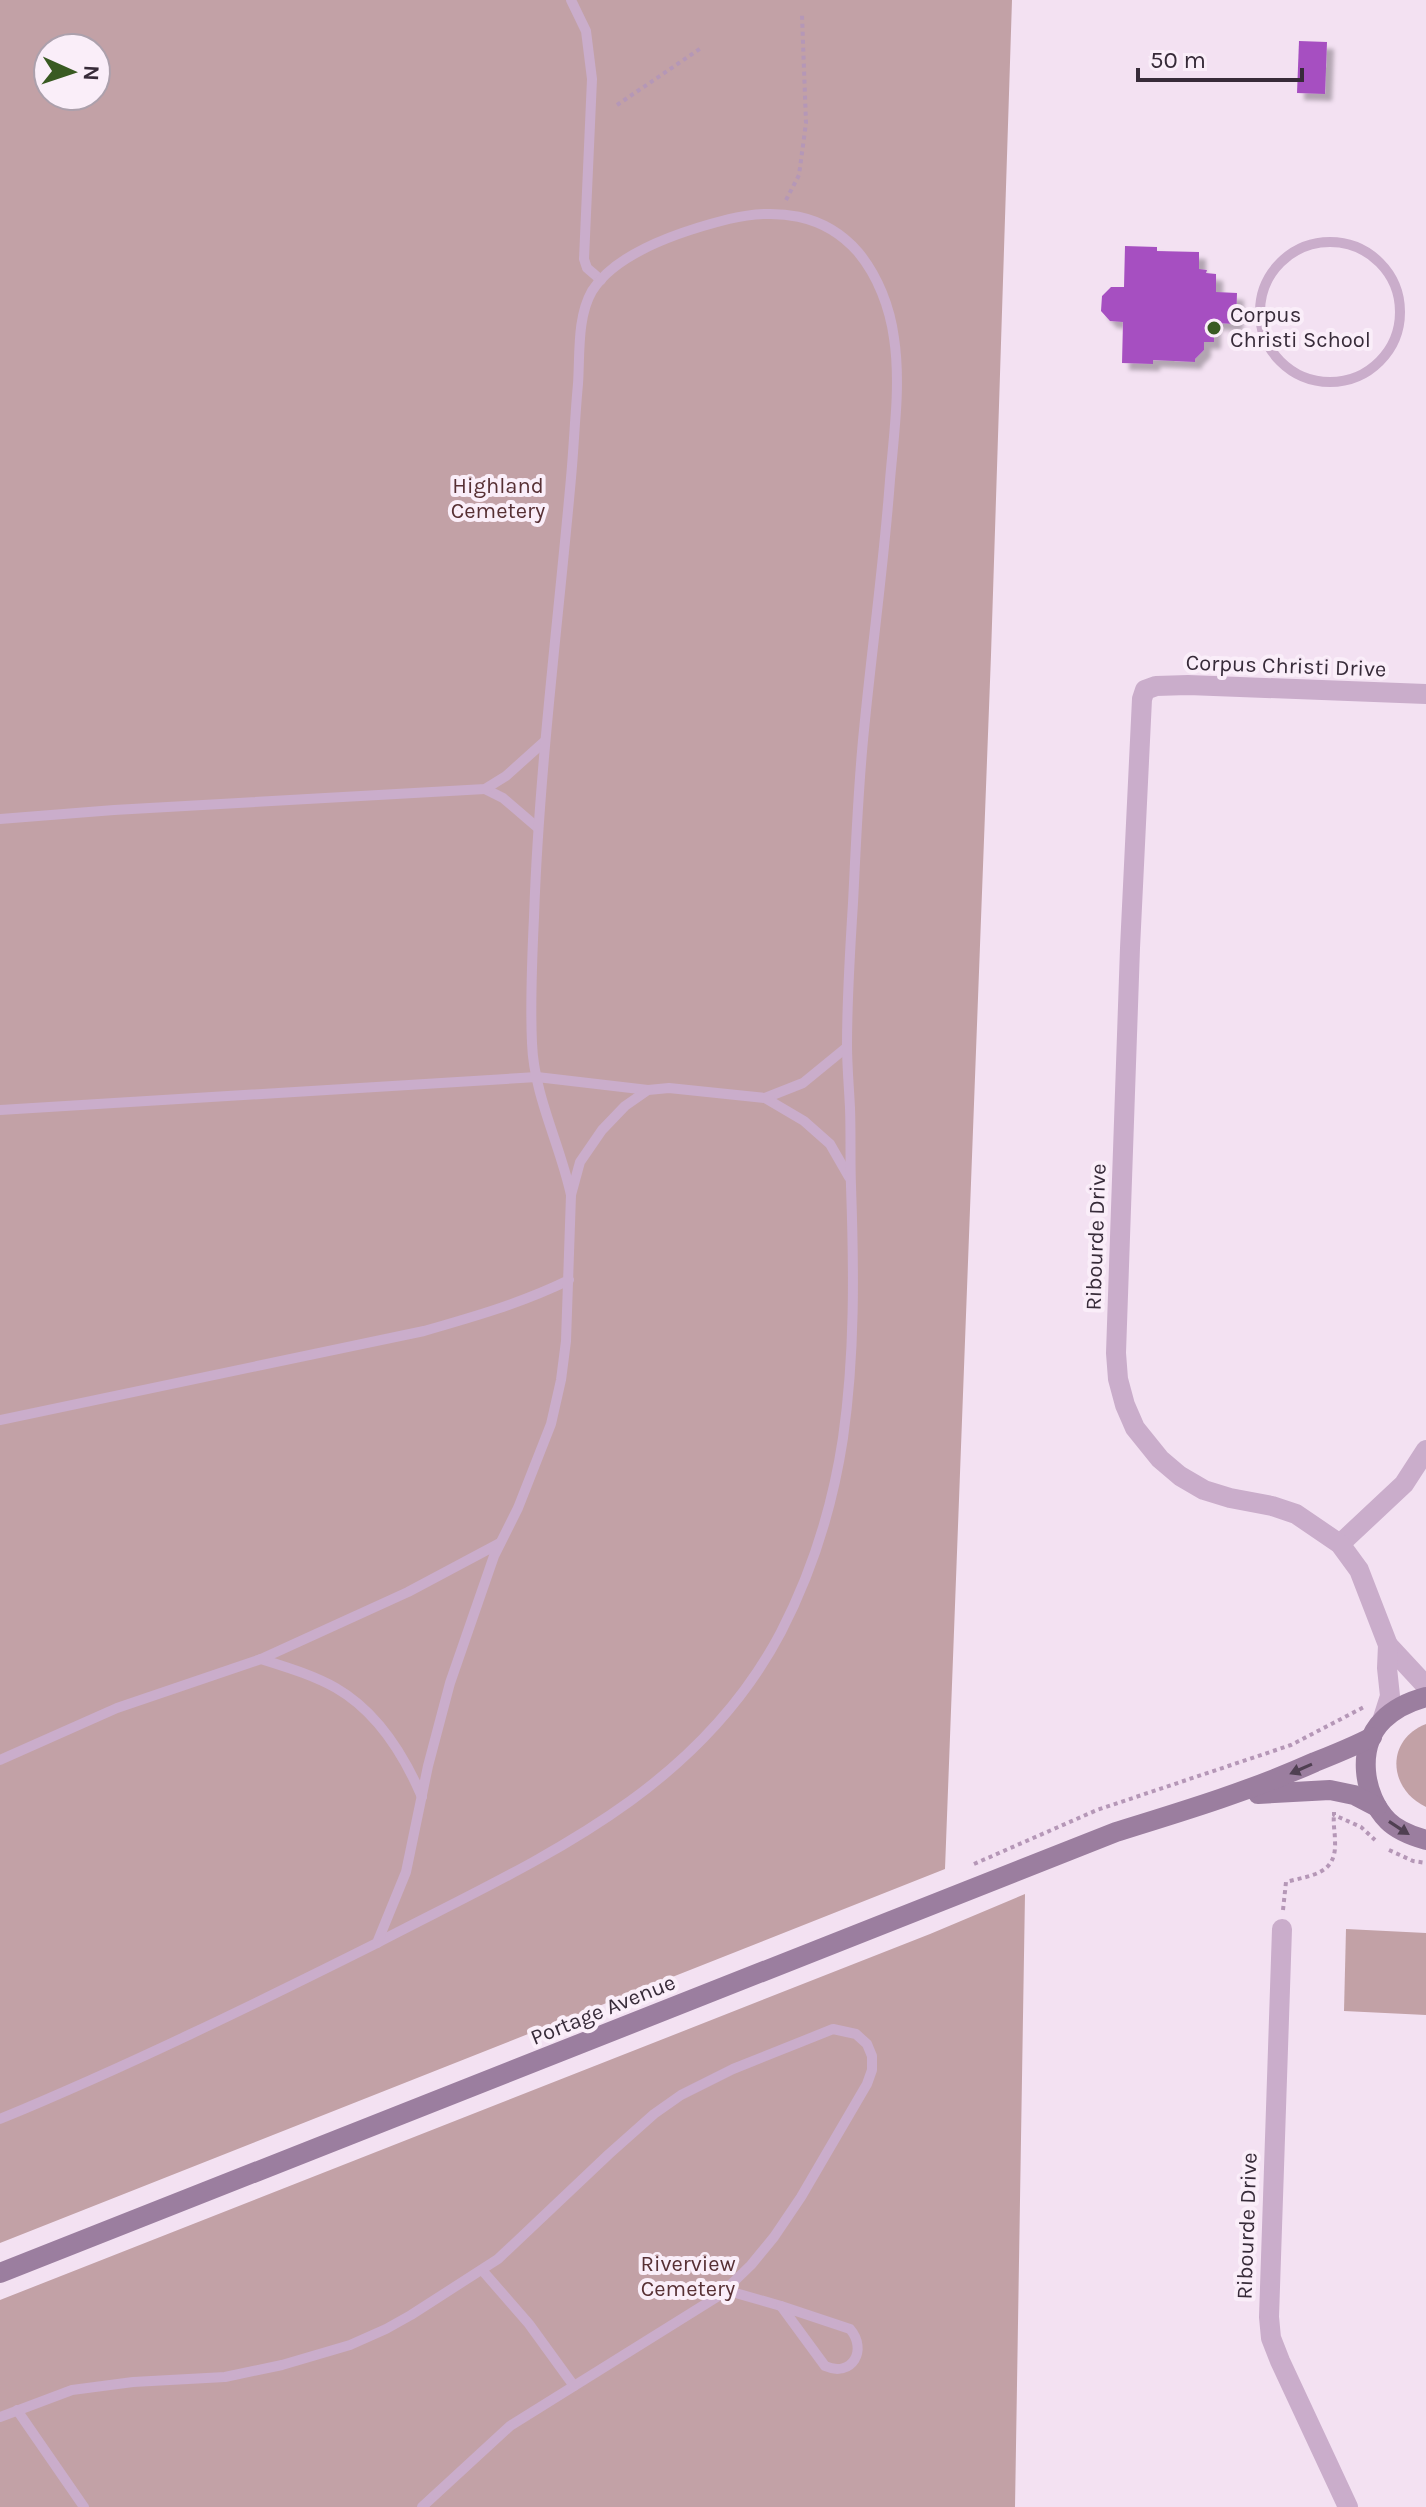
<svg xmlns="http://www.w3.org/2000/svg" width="1426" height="2507" viewBox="0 0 1426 2507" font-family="Karla,sans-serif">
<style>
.green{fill:#c2a1a6;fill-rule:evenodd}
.building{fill:#a650c1;filter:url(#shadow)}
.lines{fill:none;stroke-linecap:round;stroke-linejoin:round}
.path{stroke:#b597b7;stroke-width:4;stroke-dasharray:4 4;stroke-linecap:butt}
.lane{stroke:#caadcb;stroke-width:10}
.street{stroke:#caadcb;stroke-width:20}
.secondary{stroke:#9b7e9f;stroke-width:20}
.oneway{fill:#504052}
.poi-dot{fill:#395a22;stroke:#faeef9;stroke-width:3}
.labels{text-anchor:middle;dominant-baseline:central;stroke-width:8;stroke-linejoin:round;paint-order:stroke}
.poi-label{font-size:22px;fill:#372b39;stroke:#faeef9;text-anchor:start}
.park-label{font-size:22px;fill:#573034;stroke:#faeef9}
.street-label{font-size:22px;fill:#372b39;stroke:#faeef9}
</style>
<defs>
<filter id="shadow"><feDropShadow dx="7" dy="7" stdDeviation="2" flood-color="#0004"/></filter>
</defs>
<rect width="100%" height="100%" fill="#f3e1f2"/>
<g class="green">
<path d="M0,0H1012L991,655L945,1869L0,2243ZM48,48H96V96H48Z"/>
<path d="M1426,1724V1807C1388,1789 1385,1740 1426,1724Z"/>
<polygon points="1025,1894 1015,2507 0,2507 0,2300 930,1934"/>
<polygon points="1346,1929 1426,1933 1426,2015 1344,2011"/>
</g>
<g class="building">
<polygon points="1299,41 1327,42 1325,94 1297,93"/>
<polygon points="1125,246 1157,247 1157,251 1199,252 1199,269 1207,270 1206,273 1216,274 1216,292 1237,293 1236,324 1214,323 1214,342 1204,342 1204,350 1195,359 1195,362 1153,360 1153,364 1122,363 1123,322 1110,321 1101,311 1102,296 1111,287 1124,287"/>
</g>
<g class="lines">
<g class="path">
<polyline points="617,105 701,48"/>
<polyline points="786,200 799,175 806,123 802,15"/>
<polyline points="1334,1812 1334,1815 1361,1827 1375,1840"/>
<polyline points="1389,1850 1413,1861 1426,1863"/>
<polyline points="974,1864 1097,1810 1291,1745 1366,1706"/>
<path d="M1283,1910L1286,1882C1311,1875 1337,1875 1335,1841C1335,1832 1333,1824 1334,1815"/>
</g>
<g class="lane">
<polyline points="571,0 586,31 592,79 584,259 587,268 601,280"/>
<circle cx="1330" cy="312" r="70"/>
<polyline points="485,789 503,798 538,828"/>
<polyline points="0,819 114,810 485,789 506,776 545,741"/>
<polyline points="765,1098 803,1083 847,1047"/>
<polyline points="0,1110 537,1077 648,1090 669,1088 765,1098 804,1121 830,1144 849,1177"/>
<path d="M0,1420L424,1331C473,1317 522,1303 569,1280"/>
<path d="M261,1659C286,1667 313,1675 336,1688C376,1711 404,1755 422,1797"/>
<polyline points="0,1760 117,1708 261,1659 408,1592 500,1543"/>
<path d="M377,1943C532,1862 695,1796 781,1632C812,1572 833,1504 843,1438C855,1354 854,1271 851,1186C850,1160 851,1134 850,1108C849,1087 847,1066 847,1045C847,998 850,950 853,903C856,845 858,788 864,730C872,647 884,563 890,480C894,434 901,384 894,338C890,308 878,276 858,252C824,213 776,208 729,219C685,230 617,251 592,291C577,317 580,354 578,384C575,415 574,446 571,478C558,624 539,770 534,917C532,959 530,1001 532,1043C534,1096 560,1144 571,1195"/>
<path d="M0,2119C128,2066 253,2005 377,1943L406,1872L428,1766L450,1683L494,1556L518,1508L551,1424L561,1380L566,1341L571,1195L580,1162L602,1130L625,1106L648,1090"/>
<polyline points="482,2270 529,2324 574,2386"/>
<polyline points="725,2290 781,2306"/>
<path d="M781,2306L850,2329C868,2350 852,2378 825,2366Z"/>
<polyline points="17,2410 84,2507"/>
<polyline points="0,2417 72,2390 133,2382 225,2377 282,2365 350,2345 386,2329 411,2315 498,2259 609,2154 654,2114 681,2095 733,2069 833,2029 856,2034 867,2044 872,2056 872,2070 867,2084 801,2197 774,2237 751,2265 720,2295 510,2426 422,2507"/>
</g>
<g class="street">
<polyline points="1340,1544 1404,1484 1426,1450"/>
<polyline points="1388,1645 1426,1686"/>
<polyline points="1382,1721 1390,1696 1387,1668 1388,1645 1359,1570 1340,1544 1296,1514 1272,1506 1230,1498 1204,1490 1180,1476 1160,1459 1135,1428 1125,1405 1118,1379 1116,1353 1130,948 1142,699 1145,690 1156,686 1188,685 1426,694"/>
<polyline points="1282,1929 1269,2317 1271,2338 1280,2361 1348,2507"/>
</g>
<g class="secondary">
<path d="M1426,1697C1411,1701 1394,1709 1383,1720C1356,1747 1363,1796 1388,1821C1398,1831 1412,1836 1426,1840"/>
<polyline points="1258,1794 1330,1790 1354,1795 1377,1807"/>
<path d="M0,2273L1116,1832C1184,1811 1250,1791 1315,1762C1335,1754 1353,1747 1372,1737"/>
</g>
</g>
<defs><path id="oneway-solid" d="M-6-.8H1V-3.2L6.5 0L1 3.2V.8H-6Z" transform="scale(2)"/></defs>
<g class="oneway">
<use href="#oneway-solid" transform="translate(1301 1769) rotate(156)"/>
<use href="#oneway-solid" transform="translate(1399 1828) rotate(33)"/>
</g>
<circle class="poi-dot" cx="1214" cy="328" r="8"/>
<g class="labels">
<g class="poi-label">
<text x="1230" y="315">Corpus<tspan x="1230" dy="25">Christi School</tspan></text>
</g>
<g class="park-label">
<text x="498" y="486">Highland<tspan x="498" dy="25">Cemetery</tspan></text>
<text x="688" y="2264">Riverview<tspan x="688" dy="25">Cemetery</tspan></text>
</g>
<g class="street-label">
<text transform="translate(1286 666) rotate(2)">Corpus Christi Drive</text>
<text transform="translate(1096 1237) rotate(-88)">Ribourde Drive</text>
<text transform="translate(603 2010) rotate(-22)">Portage Avenue</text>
<text transform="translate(1247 2226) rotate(-88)">Ribourde Drive</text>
</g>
</g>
<g transform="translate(72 72) rotate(93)"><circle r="38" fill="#faeef9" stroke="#aca0ac" stroke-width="2"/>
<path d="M0-6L14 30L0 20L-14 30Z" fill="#395a22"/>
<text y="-12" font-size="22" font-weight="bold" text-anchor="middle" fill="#372b39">N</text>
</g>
<path d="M1138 68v12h164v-12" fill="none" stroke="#372b39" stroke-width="4"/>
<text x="1150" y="68" font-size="24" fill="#372b39" stroke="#faeef9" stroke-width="6" paint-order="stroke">50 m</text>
</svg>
